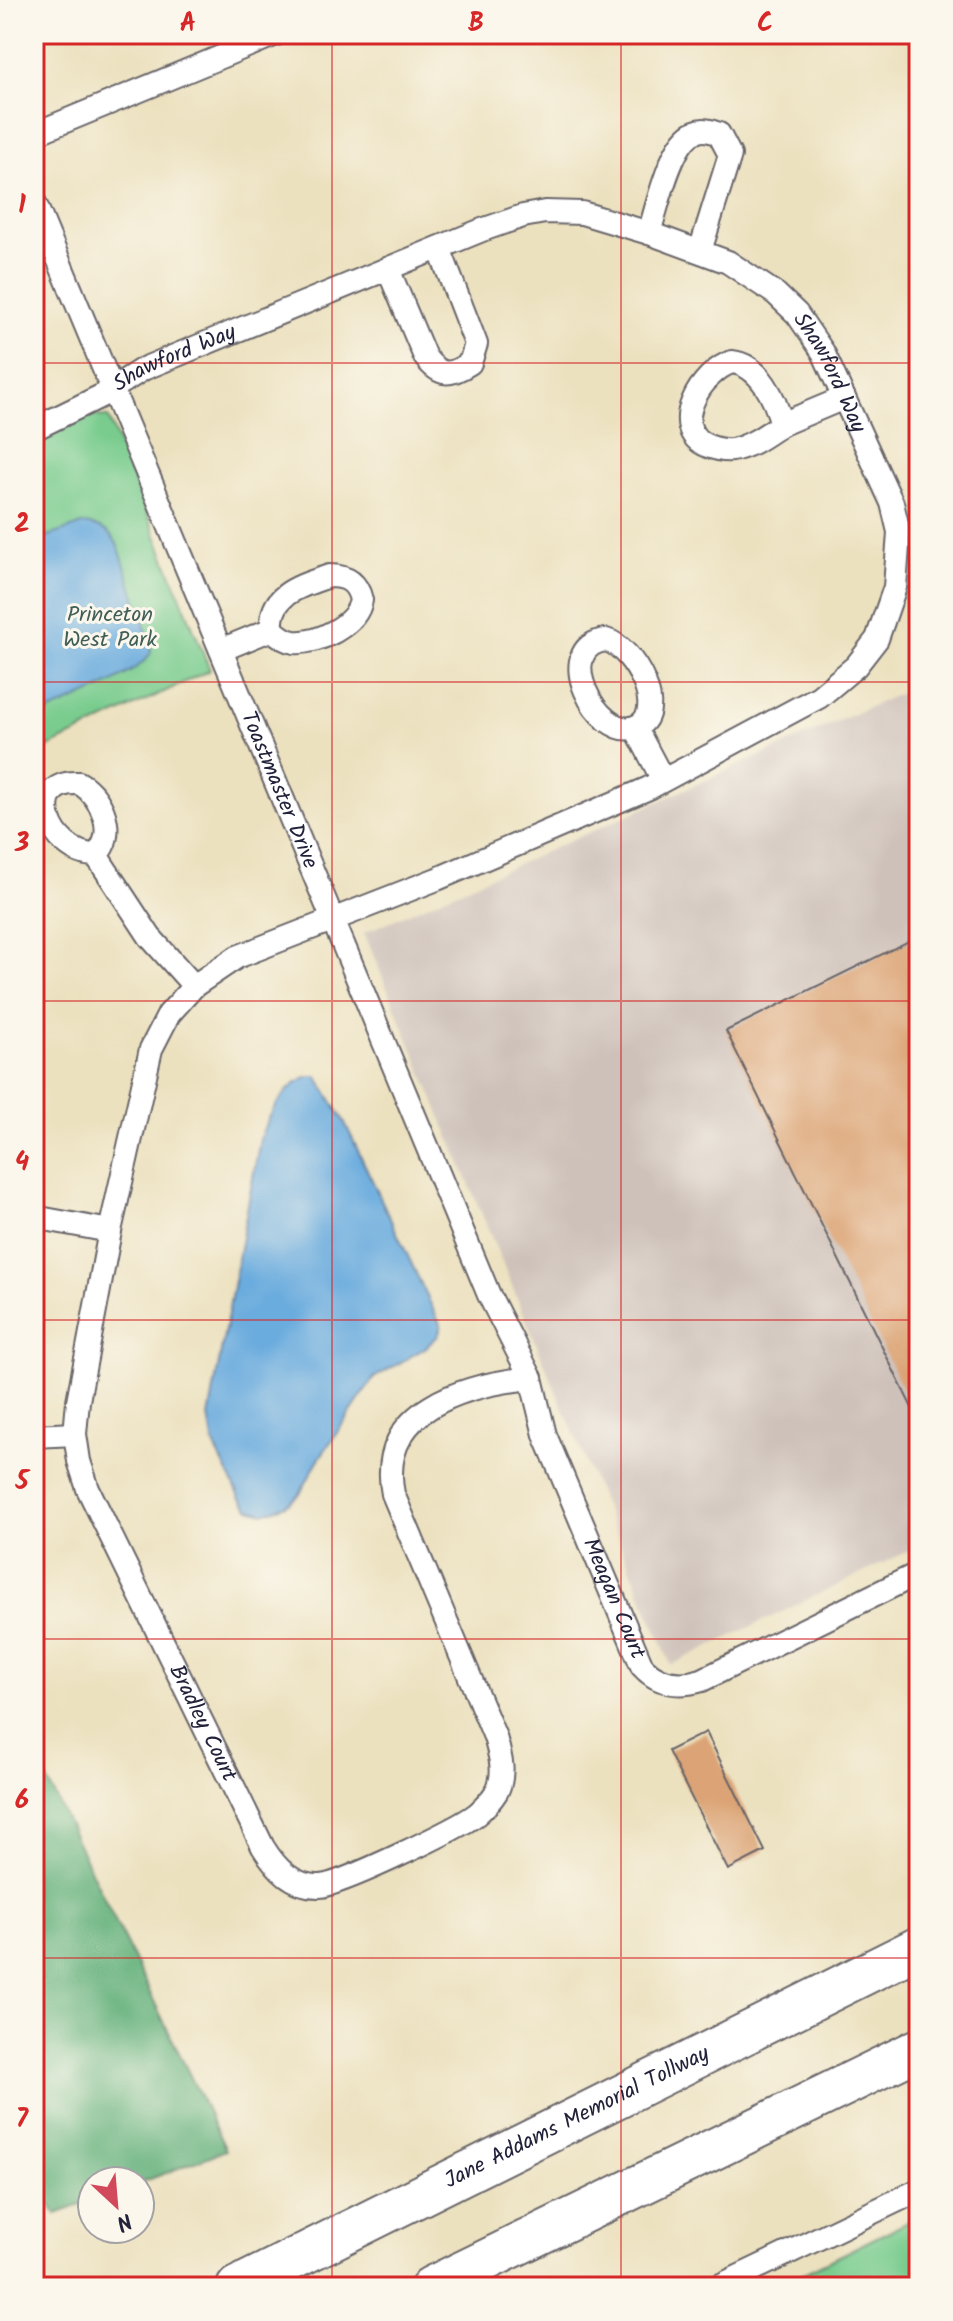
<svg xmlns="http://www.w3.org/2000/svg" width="953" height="2321" viewBox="0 0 953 2321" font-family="Kalam,sans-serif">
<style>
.industrial{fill:#cec1b9}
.green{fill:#79cc8e;stroke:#4e7764;stroke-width:2}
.forest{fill:#62b079;stroke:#42695a;stroke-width:2}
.water{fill:#6aacde;stroke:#46678c;stroke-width:2}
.building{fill:#dca476}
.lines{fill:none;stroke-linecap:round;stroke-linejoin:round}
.minor-casing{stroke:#696569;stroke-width:26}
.motorway-casing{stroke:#696569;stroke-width:44}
.minor{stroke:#fff;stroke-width:22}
.motorway{stroke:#fff;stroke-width:40}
.grid{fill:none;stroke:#d62828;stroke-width:2;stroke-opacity:0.55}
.labels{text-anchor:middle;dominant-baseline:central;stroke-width:6;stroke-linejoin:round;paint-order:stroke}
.street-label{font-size:22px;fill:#22223b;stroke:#fbf7ec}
.park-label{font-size:22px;fill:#405e58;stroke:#fbf7ec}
.neatline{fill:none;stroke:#d62828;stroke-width:3}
.grid-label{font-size:26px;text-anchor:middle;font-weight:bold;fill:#d62828}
</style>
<rect width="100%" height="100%" fill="#fbf7ec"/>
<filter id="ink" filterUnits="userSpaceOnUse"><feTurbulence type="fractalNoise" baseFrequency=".0125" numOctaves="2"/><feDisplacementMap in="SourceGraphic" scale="16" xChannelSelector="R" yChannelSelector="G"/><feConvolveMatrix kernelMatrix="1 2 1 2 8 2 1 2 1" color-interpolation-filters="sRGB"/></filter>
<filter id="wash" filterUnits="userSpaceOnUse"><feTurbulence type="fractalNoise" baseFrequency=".006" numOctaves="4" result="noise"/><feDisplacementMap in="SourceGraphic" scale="32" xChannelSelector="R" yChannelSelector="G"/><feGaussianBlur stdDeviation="1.8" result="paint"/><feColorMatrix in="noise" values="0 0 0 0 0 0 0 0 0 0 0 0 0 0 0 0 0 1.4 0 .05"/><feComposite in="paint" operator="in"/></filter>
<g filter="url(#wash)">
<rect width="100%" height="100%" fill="#ece1bf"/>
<polygon class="industrial" points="919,685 919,1546 671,1665 364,933"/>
<g class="green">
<polygon points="86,415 108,417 210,670 34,754 34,441"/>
<polygon points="919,2216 919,2287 776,2287"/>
</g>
<polygon class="forest" points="34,1753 226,2150 140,2183 92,2181 92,2201 56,2214 34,2177"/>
<g class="water">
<path d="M83,524C101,526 111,531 119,548L150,642L151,652C140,676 60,706 34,718V653L44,643L48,634L34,600V541Z"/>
<path d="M310,1076H317L344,1121L441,1326L438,1336L425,1348L374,1378L317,1462L300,1494L286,1505L264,1513L250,1509L241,1499L214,1445L209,1417L260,1139C267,1117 287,1082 310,1076Z"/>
</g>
<g id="blocks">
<g class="building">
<polygon points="919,936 919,1422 726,1031"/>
<polygon points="706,1732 765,1851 728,1870 668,1751"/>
</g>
</g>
</g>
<g filter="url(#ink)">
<use href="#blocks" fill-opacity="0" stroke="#696569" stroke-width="2"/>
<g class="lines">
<g class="minor-casing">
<g id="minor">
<polyline points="34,134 276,34"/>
<path id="s1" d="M34,201L489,1295L531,1378L545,1435L642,1666C658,1684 679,1687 702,1680L919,1573"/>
<path d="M649,233C657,208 671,141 695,132C704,128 711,131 719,134L730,155L700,251"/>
<path d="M388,269L425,357C440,377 450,376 470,363L476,344L439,248"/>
<path d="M732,362C760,365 775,399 782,424C767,434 750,447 732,450C724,451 716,449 708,446C666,429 702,371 732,362Z"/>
<polyline points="782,424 844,398"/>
<path id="s2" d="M34,429L101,396L143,369L482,230L523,216L545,212L582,213L649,233L728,262L776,294L797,314L823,352L892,503L899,532L895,587L877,639L856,666L819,697L649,788L437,879L237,957L194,986L169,1014L151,1049L110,1231L78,1401L75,1434L79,1461L88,1489L263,1847C276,1868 293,1887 320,1886C341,1885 459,1828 477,1814C484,1808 492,1799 497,1791C506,1773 500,1755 495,1737L393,1494C376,1409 465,1385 531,1378"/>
<path d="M329,576C347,576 357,582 361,600C357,625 318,644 294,642C285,641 278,635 272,629C269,593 301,586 329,576Z"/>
<path d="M606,640C633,647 670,714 635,727C598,741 550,646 606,640Z"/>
<polyline points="221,650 272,629"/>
<polyline points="635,727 663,780"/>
<path d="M96,855C118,834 102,796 79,783C23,780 49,855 96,855L150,937L194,986"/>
<polyline points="34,1217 110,1231"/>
<polyline points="34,1436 75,1434"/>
<polyline points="717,2287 919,2190"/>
</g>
</g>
<g class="motorway-casing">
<g id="motorway">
<path id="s3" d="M237,2287L919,1947"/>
<polyline points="431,2287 919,2049"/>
</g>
</g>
<use href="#minor" class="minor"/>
<use href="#motorway" class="motorway"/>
</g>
</g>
<path class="grid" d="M332,34V2287M621,34V2287M34,363H919M34,682H919M34,1001H919M34,1320H919M34,1639H919M34,1958H919"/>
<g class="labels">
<g class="street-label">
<text stroke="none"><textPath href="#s2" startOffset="158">Shawford Way</textPath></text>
<text stroke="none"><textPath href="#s2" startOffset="902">Shawford Way</textPath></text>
<text stroke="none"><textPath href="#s1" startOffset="638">Toastmaster Drive</textPath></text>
<text stroke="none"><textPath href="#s1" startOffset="1514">Meagan Court</textPath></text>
<text stroke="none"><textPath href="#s2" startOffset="2746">Bradley Court</textPath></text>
<text stroke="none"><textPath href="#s3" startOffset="380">Jane Addams Memorial Tollway</textPath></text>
</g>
<g class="park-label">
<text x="110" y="615">Princeton<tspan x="110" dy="25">West Park</tspan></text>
</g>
</g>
<rect width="953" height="2321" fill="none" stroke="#fbf7ec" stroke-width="88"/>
<g transform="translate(116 2205) rotate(154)"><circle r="38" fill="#fbf7ec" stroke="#a4a2a5" stroke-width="2"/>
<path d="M0-6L14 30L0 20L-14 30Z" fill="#d1495b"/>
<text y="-12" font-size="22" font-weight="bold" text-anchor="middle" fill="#22223b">N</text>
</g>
<rect x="44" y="44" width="865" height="2233" class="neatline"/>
<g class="grid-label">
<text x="188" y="31">A</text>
<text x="476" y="31">B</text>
<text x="765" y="31">C</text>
<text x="22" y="213">1</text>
<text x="22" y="532">2</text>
<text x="22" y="851">3</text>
<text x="22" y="1170">4</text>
<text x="22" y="1489">5</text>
<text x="22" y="1808">6</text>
<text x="22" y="2127">7</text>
</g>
</svg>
